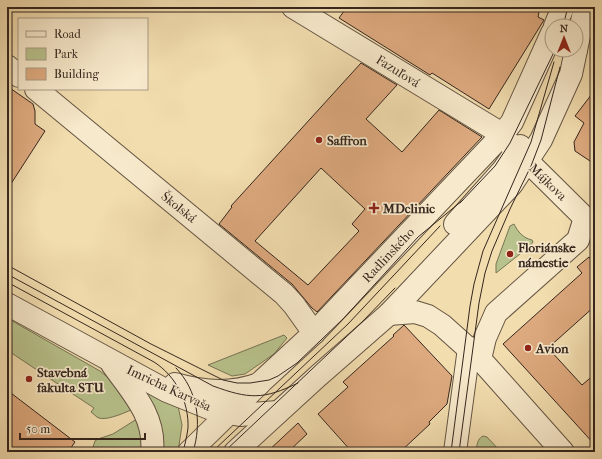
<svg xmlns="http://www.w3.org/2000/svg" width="602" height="459" viewBox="0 0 602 459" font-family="'IM FELL French Canon',serif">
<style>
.green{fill:#b8c28c;stroke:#767455}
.building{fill:#dda97e;stroke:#35261e;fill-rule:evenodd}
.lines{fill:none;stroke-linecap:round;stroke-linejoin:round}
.minor-casing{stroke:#645442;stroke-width:24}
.minor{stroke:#f7e9cb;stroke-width:22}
.tram{stroke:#35261e;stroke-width:1}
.poi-dot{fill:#8f2418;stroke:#f7e9cb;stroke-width:1.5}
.labels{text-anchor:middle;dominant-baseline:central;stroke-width:3.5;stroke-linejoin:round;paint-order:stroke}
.street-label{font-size:13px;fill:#35261e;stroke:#f7e9cb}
.poi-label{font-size:13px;font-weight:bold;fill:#35261e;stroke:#f7e9cb;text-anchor:start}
</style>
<rect width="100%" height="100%" fill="#f2ddaf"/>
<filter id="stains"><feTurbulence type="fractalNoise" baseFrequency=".005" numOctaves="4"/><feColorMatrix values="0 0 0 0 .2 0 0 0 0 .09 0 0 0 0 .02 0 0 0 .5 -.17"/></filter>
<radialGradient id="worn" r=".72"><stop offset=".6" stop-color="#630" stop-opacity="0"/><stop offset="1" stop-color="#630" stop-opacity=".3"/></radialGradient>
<g class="green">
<path d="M514,224C518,232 523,238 532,240L533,242L530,246L496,273V264L510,226Z"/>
<path d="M7,318L100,371L117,385L136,408C128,411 108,421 99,418C96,417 94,414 91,412L94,408L7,350Z"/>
<polygon points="284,335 287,338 274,354 245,374 232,376 208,365"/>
<polygon points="134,380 178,406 182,425 178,452 160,452"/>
<polygon points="140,417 148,452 95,452 93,447 95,441 98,439 113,434"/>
<path d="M483,436L487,437L501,452H476C477,445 477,439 483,436Z"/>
</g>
<g class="building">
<polygon points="347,7 540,7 538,17 544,20 489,109 432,73 430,75 339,18"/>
<path d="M361,63L397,85L366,119L402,152L439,110L482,137L317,312L312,308L292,284L219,224L232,207L231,206ZM321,168L365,209L352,224L359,231L308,285L255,241Z"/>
<polygon points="7,86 33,104 35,111 35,124 45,131 7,190"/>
<polygon points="595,90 595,151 590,161 575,151 574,142 584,123 575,116"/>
<polygon points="589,257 594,263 595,262 595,306 548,348 582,385 595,374 595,445 503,344 582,273 577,267"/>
<polygon points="404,325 452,376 447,404 429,422 430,424 400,452 352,452 318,414 348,387 343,382 394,336 393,335"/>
<polygon points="7,390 75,442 68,452 7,452"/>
<polygon points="298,423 307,434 288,452 267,452"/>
</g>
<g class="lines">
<g class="minor-casing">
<g id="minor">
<polyline points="293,7 497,131 595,228"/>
<polyline points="555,26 563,7"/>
<polyline points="576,50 585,7"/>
<polyline points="7,66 19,76"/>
<polyline points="36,89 284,294 294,305 314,333"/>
<polyline points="455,224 503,170 520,146"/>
<polyline points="7,304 167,391 209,408 229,413 240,415 278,412"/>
<polyline points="389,314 415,312 428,316 442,325 480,359 563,452"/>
<polyline points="480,359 485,338 496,313 578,240 585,218"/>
<path d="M112,364C131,391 156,416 152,452"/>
<path d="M175,384C202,392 232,394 259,384"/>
<polyline points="189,452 262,381 314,333 502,135 512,122 552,33"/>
<polyline points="235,452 318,376 389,314 512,184 541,140 571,74 576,50"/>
<polyline points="455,452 469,348"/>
</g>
</g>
<use href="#minor" class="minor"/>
<g class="tram">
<polyline points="563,26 568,7"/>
<polyline points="460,203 495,166 510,143 555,50"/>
<polyline points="7,265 151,344 223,380 237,383 250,383 269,380 278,376 297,363 344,318 418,237 463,200"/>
<path d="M7,274L213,386C249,399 263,400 298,383"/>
<path d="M7,282L154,362C176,376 189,402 188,428C187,436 185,444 183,452"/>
<path d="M176,368C198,391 202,423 193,452"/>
<polyline points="212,452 348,324 440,226"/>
<polyline points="224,452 362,322 395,288"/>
<polyline points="451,452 470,306 474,284 483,251 531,142 554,62"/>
<polyline points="459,452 479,303 485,273 492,251 510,209 531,166 541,140 560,67"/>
</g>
</g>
<g class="poi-dot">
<circle cx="319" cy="140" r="4"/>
<path d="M372 202h4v4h4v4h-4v4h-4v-4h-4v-4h4z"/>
<circle cx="510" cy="254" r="4"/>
<circle cx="528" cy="348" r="4"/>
<circle cx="29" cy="379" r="4"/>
</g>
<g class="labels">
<g class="street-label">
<text transform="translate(398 71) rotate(32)">Fazuľová</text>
<text transform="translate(548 182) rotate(44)">Májkova</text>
<text transform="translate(179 207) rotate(39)">Školská</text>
<text transform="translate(388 255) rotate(-47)">Radlinského</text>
<text transform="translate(169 388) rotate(25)">Imricha Karvaša</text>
</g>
<g class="poi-label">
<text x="327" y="140">Saffron</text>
<text x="383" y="208">MDclinic</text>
<text x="518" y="247">Floriánske<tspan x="518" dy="15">námestie</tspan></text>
<text x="536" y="348">Avion</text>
<text x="37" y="372">Stavebná<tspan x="37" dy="15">fakulta STU</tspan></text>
</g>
</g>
<rect width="602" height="459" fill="none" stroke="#f2ddaf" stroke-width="24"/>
<rect x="8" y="8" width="586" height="443" fill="none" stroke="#35261e" stroke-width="2"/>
<rect x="12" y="12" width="578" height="435" fill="none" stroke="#35261e"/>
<rect x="18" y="18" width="130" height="72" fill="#f7e9cb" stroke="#a99b86"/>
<rect x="26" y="31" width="20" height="6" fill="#f7e9cb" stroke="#a99b86"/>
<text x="54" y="38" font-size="12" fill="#35261e">Road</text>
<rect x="26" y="48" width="20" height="12" fill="#b8c28c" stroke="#a99b86"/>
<text x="54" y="58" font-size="12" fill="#35261e">Park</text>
<rect x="26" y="68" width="20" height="12" fill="#dda97e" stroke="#a99b86"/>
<text x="54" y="78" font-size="12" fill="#35261e">Building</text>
<g transform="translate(564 38)"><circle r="19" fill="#f7e9cb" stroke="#a99b86"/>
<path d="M0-3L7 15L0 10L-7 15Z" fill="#8f2418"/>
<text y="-6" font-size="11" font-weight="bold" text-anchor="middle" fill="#35261e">N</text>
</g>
<path d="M20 433v6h125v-6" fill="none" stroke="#35261e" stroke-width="2"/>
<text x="26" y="433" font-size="12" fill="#35261e" stroke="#f7e9cb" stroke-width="3" paint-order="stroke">50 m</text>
<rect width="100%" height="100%" filter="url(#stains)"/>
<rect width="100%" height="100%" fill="url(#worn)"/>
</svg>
